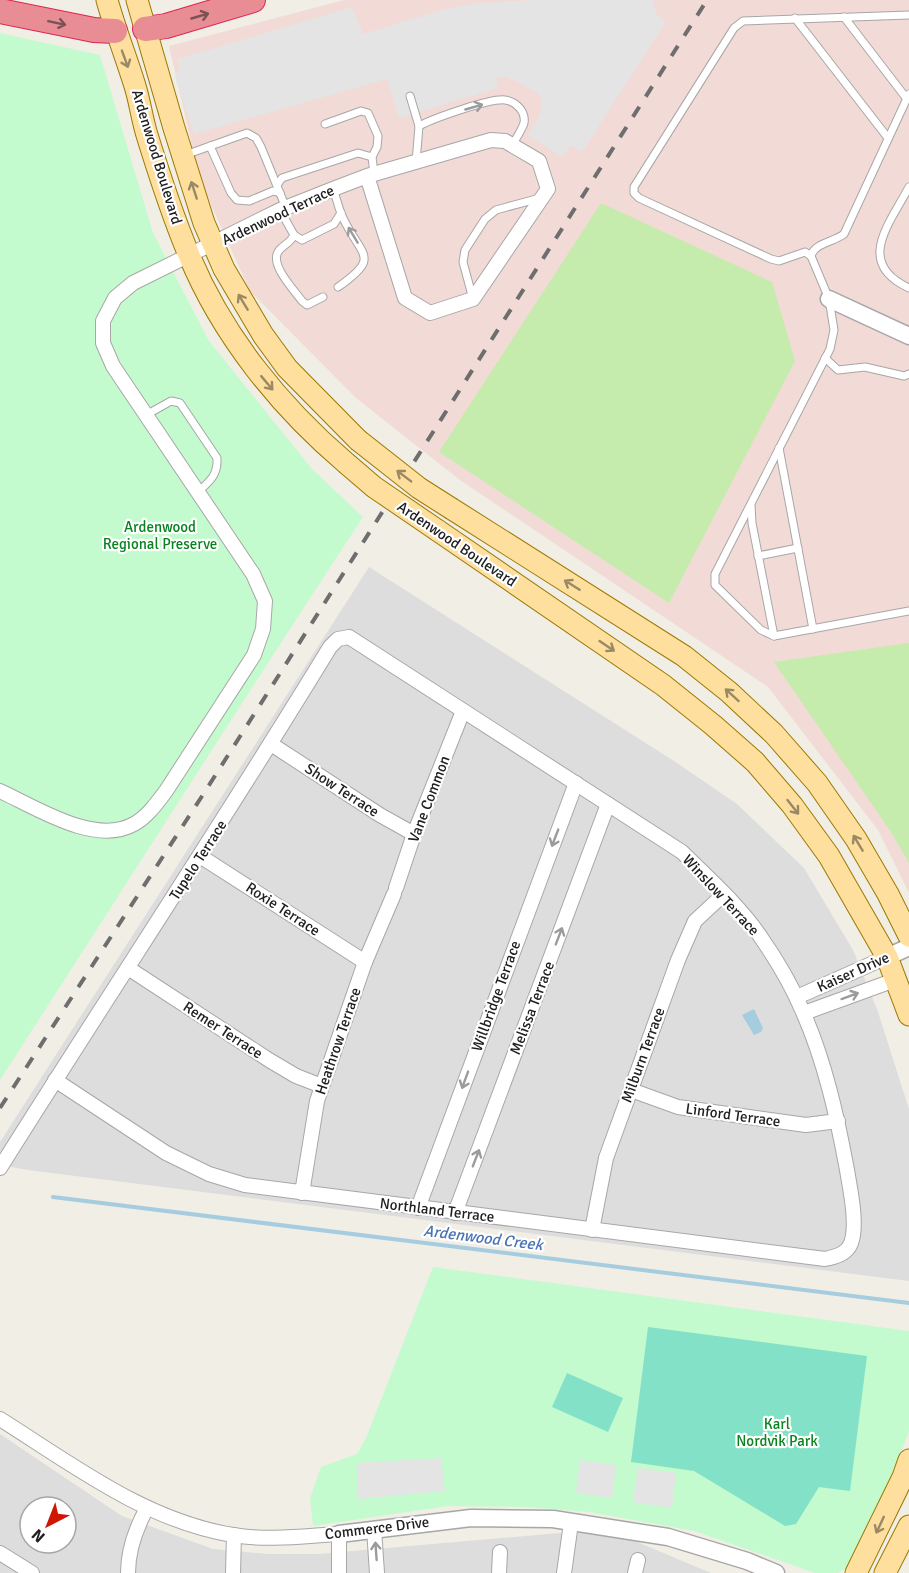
<svg xmlns="http://www.w3.org/2000/svg" width="909" height="1573" viewBox="0 0 909 1573" font-family="Signika,sans-serif">
<style>
.residential{fill:#dedddd;fill-rule:evenodd}
.commercial{fill:#f2dad6}
.grass{fill:#c5ecac}
.park{fill:#c3fbce}
.pitch{fill:#83e1c7}
.parking{fill:#e4e4e4}
.water{fill:#a6ccdf}
.lines{fill:none;stroke-linecap:round;stroke-linejoin:round}
.stream{stroke:#a6ccdf;stroke-width:4}
.service-casing{stroke:#a7a7a7;stroke-width:9}
.minor-casing{stroke:#a7a7a7;stroke-width:16}
.tertiary-casing{stroke:#a7a7a7;stroke-width:19}
.primary-casing{stroke:#9c7900;stroke-width:23}
.motorway-casing{stroke:#df2350;stroke-width:26}
.service{stroke:#fff;stroke-width:7}
.minor{stroke:#fff;stroke-width:14}
.tertiary{stroke:#fff;stroke-width:16}
.primary{stroke:#fedf9e;stroke-width:21}
.motorway{stroke:#e98d95;stroke-width:24}
.rail{stroke:#6e6e6e;stroke-width:4;stroke-dasharray:12 12;stroke-linecap:butt}
.primary-bridge-casing{stroke:#9c7900;stroke-width:23;stroke-linecap:butt}
.primary-bridge{stroke:#fedf9e;stroke-width:21}
.oneway{stroke:#7a5155}
.oneway2{stroke:#9a8965}
.oneway3{stroke:#9b9b9b}
.labels{text-anchor:middle;dominant-baseline:central;stroke-width:4.5;stroke-linejoin:round;paint-order:stroke}
.street-label{font-size:15px;fill:#202020;stroke:#fff}
.park-label{font-size:15px;fill:#098320;stroke:#fff}
.water-label{font-size:16px;font-style:italic;fill:#4973b3;stroke:#fff}
</style>
<rect width="100%" height="100%" fill="#f1eee6"/>
<g class="residential">
<polygon points="369,567 674,761 737,804 804,868 853,950 877,1009 909,1109 909,1281 28,1170 0,1165 0,1142"/>
<path d="M0,1434L122,1516L213,1549L268,1554H318L606,1529L711,1573H0ZM30,1507H66V1543H30Z"/>
</g>
<polygon class="commercial" points="344,0 909,0 909,893 878,830 768,687 460,480 356,398 250,291 200,180 169,46"/>
<g class="grass">
<polygon points="601,203 772,282 795,361 669,603 439,452"/>
<polygon points="909,643 909,863 891,832 774,662"/>
</g>
<g class="park">
<path d="M0,33L100,55L153,233L209,341L312,469L363,517C240,704 121,893 0,1080Z"/>
<polygon points="433,1267 909,1331 909,1431 879,1511 857,1553 846,1568 838,1573 815,1573 694,1531 589,1512 527,1507 448,1506 313,1526 310,1498 321,1467 357,1454 366,1438"/>
</g>
<g class="pitch">
<polygon points="648,1327 867,1356 850,1491 819,1487 796,1524 785,1526 694,1471 631,1462"/>
<polygon points="567,1373 623,1398 608,1432 552,1407"/>
</g>
<g class="parking">
<polygon points="532,0 653,0 657,15 666,22 582,152 571,145 562,157 528,135 537,121 542,107 542,100 537,93 518,82 505,77 496,78 498,88 399,118 387,79 194,134 175,77 179,68 178,59 352,7 363,34 449,8 480,3"/>
<polygon points="441,1458 445,1491 358,1499 357,1463"/>
<polygon points="580,1460 616,1465 612,1498 576,1493"/>
<polygon points="638,1468 676,1473 672,1508 633,1502"/>
</g>
<polygon class="water" points="754,1009 763,1028 761,1032 754,1035 742,1015"/>
<g class="lines">
<polyline class="stream" points="53,1197 909,1303"/>
<g class="service-casing">
<g id="service">
<polyline points="909,15 743,21 734,28 634,187 634,193 639,198 771,259 779,261 805,252 811,256 829,299 834,330 830,349 715,574 715,585 761,630 774,636 909,611"/>
<polyline points="844,17 907,99"/>
<polyline points="795,18 888,138"/>
<polyline points="410,96 419,126 416,162"/>
<polyline points="325,124 361,111 368,113 378,136 377,147 372,157 374,174"/>
<path d="M419,126C434,118 491,98 505,100C516,101 526,112 524,123C522,130 516,138 513,144"/>
<polyline points="210,146 231,193 237,200 249,201 273,191 280,193"/>
<polyline points="185,155 247,133 256,138 261,147 286,208"/>
<polyline points="277,185 282,178 358,153 372,157"/>
<path d="M909,187C889,225 855,263 909,288"/>
<path d="M333,189C337,199 339,211 344,220C362,257 381,257 338,287"/>
<polyline points="280,210 294,235 302,240 334,224 341,213"/>
<path d="M294,235C290,244 282,245 278,252C270,265 294,290 302,301L307,305L323,297"/>
<path d="M811,256C814,243 834,242 844,234L909,94"/>
<polyline points="473,299 463,262 465,250 485,219 496,210 540,198"/>
<polyline points="825,358 838,370 865,367 904,376 909,374"/>
<path d="M146,415L171,401L180,403L217,458C218,475 210,481 198,492"/>
<polyline points="779,448 813,629"/>
<polyline points="751,505 752,523 774,636"/>
<polyline points="758,556 798,548"/>
</g>
</g>
<g class="minor-casing">
<g id="minor">
<polyline points="271,744 380,815 414,834"/>
<path d="M0,791C37,808 95,846 134,824C147,817 157,803 166,791L254,655L263,629L265,601L253,574L113,366L103,343V321L115,298L133,283L280,210L333,189L367,176L491,140L505,141L539,161L548,189L473,299L430,313L405,298L367,176"/>
<polyline points="200,856 365,962"/>
<polyline points="396,888 414,834 463,711"/>
<polyline points="128,968 269,1060 296,1076 322,1086"/>
<polyline points="797,997 887,957"/>
<polyline points="804,1013 895,980"/>
<polyline points="631,1090 678,1107 806,1125 838,1121"/>
<path d="M0,1168C109,994 223,823 330,647L338,639L349,637L682,852C709,879 739,905 760,936C776,959 792,986 803,1012C825,1062 837,1116 847,1170C850,1188 858,1225 851,1243C847,1254 835,1257 825,1259L245,1185L209,1174L166,1153L55,1080"/>
<polyline points="302,1193 317,1101 365,962 394,894"/>
<polyline points="418,1208 576,783"/>
<polyline points="455,1213 608,804"/>
<polyline points="592,1230 606,1158 678,960 695,921 724,894"/>
<path d="M0,1419C73,1465 146,1521 233,1535C268,1541 304,1536 339,1534V1573"/>
<polyline points="374,1529 377,1573"/>
<polyline points="0,1553 32,1573"/>
<path d="M128,1573C128,1550 136,1528 147,1508"/>
<polyline points="233,1573 234,1535"/>
<polyline points="499,1573 500,1552"/>
<polyline points="564,1573 571,1523"/>
<polyline points="635,1573 638,1560"/>
</g>
</g>
<g class="tertiary-casing">
<g id="tertiary">
<polyline points="829,299 909,336"/>
<polyline points="887,957 909,947"/>
<polyline points="339,1534 471,1518 553,1519 668,1537 747,1561 776,1573"/>
</g>
</g>
<g class="primary-casing">
<g id="primary">
<path d="M107,0C115,29 126,57 135,86C140,102 142,119 147,135C159,174 173,217 189,255C222,335 280,407 346,463"/>
<polyline points="137,0 174,128 204,223 224,269 263,335 287,368 358,440"/>
<polyline points="452,509 684,656 729,692 774,734 817,783 856,839 888,894 909,936"/>
<polyline points="437,530 663,685 713,725 755,762 792,805 829,856 887,957 909,1015"/>
<polyline points="856,1573 903,1477 909,1460"/>
<polyline points="885,1573 909,1526"/>
</g>
</g>
<g class="motorway-casing">
<g id="motorway">
<polyline points="0,11 94,30 115,31"/>
<polyline points="145,29 166,26 253,0"/>
</g>
</g>
<use href="#service" class="service"/>
<use href="#minor" class="minor"/>
<use href="#tertiary" class="tertiary"/>
<use href="#primary" class="primary"/>
<use href="#motorway" class="motorway"/>
<polyline class="rail" points="0,1108 206,790 707,0"/>
<g class="primary-bridge-casing">
<g id="primary-bridge">
<polyline points="358,440 419,488 452,509"/>
<polyline points="346,463 374,487 437,530"/>
</g>
</g>
<use href="#primary-bridge" class="primary-bridge"/>
</g>
<defs><path id="oneway-shaft" d="M-6 0H5M1.5-3L5.5 0L1.5 3" fill="none" stroke-width="1.6" stroke-linecap="round" stroke-linejoin="round" transform="scale(1.5)"/></defs>
<g class="oneway">
<use href="#oneway-shaft" transform="translate(200 16) rotate(-16)"/>
<use href="#oneway-shaft" transform="translate(57 23) rotate(12)"/>
</g>
<g class="oneway2">
<use href="#oneway-shaft" transform="translate(125 59) rotate(70)"/>
<use href="#oneway-shaft" transform="translate(194 190) rotate(-108)"/>
<use href="#oneway-shaft" transform="translate(243 302) rotate(-121)"/>
<use href="#oneway-shaft" transform="translate(267 383) rotate(50)"/>
<use href="#oneway-shaft" transform="translate(404 476) rotate(-143)"/>
<use href="#oneway-shaft" transform="translate(572 585) rotate(-148)"/>
<use href="#oneway-shaft" transform="translate(607 646) rotate(34)"/>
<use href="#oneway-shaft" transform="translate(732 695) rotate(-138)"/>
<use href="#oneway-shaft" transform="translate(793 807) rotate(52)"/>
<use href="#oneway-shaft" transform="translate(858 843) rotate(-121)"/>
<use href="#oneway-shaft" transform="translate(880 1525) rotate(115)"/>
</g>
<g class="oneway3">
<use href="#oneway-shaft" transform="translate(474 107) rotate(-16)"/>
<use href="#oneway-shaft" transform="translate(353 235) rotate(-121)"/>
<use href="#oneway-shaft" transform="translate(555 838) rotate(111)"/>
<use href="#oneway-shaft" transform="translate(559 936) rotate(-69)"/>
<use href="#oneway-shaft" transform="translate(850 996) rotate(-20)"/>
<use href="#oneway-shaft" transform="translate(465 1080) rotate(110)"/>
<use href="#oneway-shaft" transform="translate(476 1158) rotate(-69)"/>
<use href="#oneway-shaft" transform="translate(376 1551) rotate(-94)"/>
</g>
<g class="labels">
<g class="street-label">
<text transform="translate(157 157) rotate(73)">Ardenwood Boulevard</text>
<text transform="translate(278 215) rotate(-25)">Ardenwood Terrace</text>
<text transform="translate(457 544) rotate(34)">Ardenwood Boulevard</text>
<text transform="translate(342 790) rotate(33)">Show Terrace</text>
<text transform="translate(429 799) rotate(-69)">Vane Common</text>
<text transform="translate(198 860) rotate(-57)">Tupelo Terrace</text>
<text transform="translate(721 895) rotate(47)">Winslow Terrace</text>
<text transform="translate(283 909) rotate(33)">Roxie Terrace</text>
<text transform="translate(853 972) rotate(-24)">Kaiser Drive</text>
<text transform="translate(496 996) rotate(-70)">Willbridge Terrace</text>
<text transform="translate(532 1008) rotate(-69)">Melissa Terrace</text>
<text transform="translate(223 1030) rotate(33)">Remer Terrace</text>
<text transform="translate(338 1041) rotate(-71)">Heathrow Terrace</text>
<text transform="translate(643 1055) rotate(-70)">Milburn Terrace</text>
<text transform="translate(733 1115) rotate(8)">Linford Terrace</text>
<text transform="translate(437 1210) rotate(7)">Northland Terrace</text>
<text transform="translate(377 1528) rotate(-7)">Commerce Drive</text>
</g>
<g class="park-label">
<text x="160" y="527">Ardenwood<tspan x="160" dy="17">Regional Preserve</tspan></text>
<text x="777" y="1424">Karl<tspan x="777" dy="17">Nordvik Park</tspan></text>
</g>
<g class="water-label">
<text transform="translate(483 1238) rotate(7)">Ardenwood Creek</text>
</g>
</g>
<g transform="translate(48 1525) rotate(222)"><circle r="28" fill="#ffffff" stroke="#a6a6a6" stroke-width="1.5"/>
<path d="M0-4.5L10 22L0 15L-10 22Z" fill="#d01600"/>
<text y="-9" font-size="16" font-weight="bold" text-anchor="middle" fill="#202020">N</text>
</g>
</svg>
